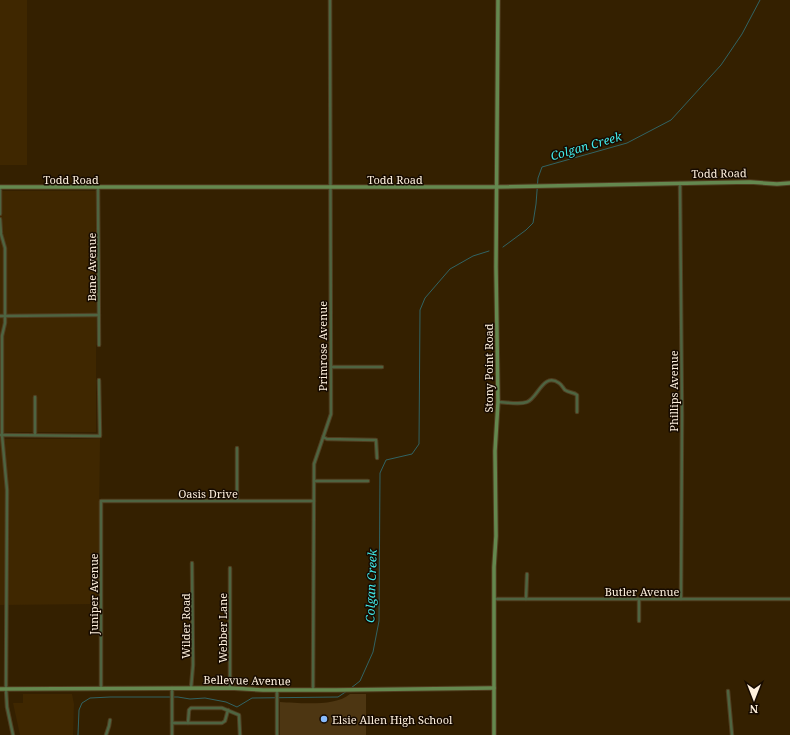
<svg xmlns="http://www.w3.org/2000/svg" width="790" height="735" viewBox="0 0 790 735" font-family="'Noto Serif',serif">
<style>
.built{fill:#3f2700}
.green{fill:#4d3612}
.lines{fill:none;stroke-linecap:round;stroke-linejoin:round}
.stream{stroke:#316363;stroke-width:1}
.street-casing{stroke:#503d1f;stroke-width:4.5}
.secondary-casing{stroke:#503d1f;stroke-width:5.5}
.street{stroke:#4e6441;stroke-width:2.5}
.secondary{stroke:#64884f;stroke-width:3.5}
.poi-dot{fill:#88bbfc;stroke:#170b00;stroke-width:1.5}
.labels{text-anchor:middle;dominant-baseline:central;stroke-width:3;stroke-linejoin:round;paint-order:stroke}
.street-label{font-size:11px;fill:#fef0dd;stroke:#170b00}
.poi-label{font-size:11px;fill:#fef0dd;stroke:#170b00;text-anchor:start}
.water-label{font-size:12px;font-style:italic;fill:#41eae9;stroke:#170b00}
</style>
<rect width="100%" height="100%" fill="#342000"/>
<g class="built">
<rect x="0" y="0" width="27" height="165"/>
<rect x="0" y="191" width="96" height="241"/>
<polygon points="0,439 100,439 98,604 0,605"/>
<polygon points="23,694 72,694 74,704 73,735 20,735 13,703 23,703"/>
</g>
<path class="green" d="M350,694H366V735H280V702C299,703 335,707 350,694Z"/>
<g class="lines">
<g class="stream">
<polyline points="503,247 526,230 533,223 536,204 538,178 542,167 627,143 671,120 721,65 742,34 760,0"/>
<polyline points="351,688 360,681 373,652 379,621 380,473 386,460 412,454 419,444 420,310 425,298 450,269 473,256 489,251"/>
<polyline points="78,735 79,710 82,703 90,698 110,697 178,697 190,699 205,698 226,702 237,707 252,698 338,697 347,691"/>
</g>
<g class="street-casing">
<g id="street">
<polyline points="680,183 682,415 681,599"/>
<polyline points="98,188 99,345"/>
<polyline points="0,214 0,187"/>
<polyline points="0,219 1,234 5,248 5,323 2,336 2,435 7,490 6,689 7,707 13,735"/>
<polyline points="0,316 99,315"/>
<polyline points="331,367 382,367"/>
<polyline points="35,397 35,435"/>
<path d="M498,402C507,402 519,405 527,402C538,398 543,372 559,383C562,385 563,388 565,390C569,393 574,392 577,395V412"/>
<polyline points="0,435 100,436 99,380"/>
<polyline points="323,437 327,439 376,440 377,458"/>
<polyline points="314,481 368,481"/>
<polyline points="237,500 237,448"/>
<polyline points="230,568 230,688"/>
<polyline points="494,599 790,599"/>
<polyline points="526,599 527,574"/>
<polyline points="639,599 639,621"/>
<polyline points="101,688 101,501 314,501"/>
<polyline points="172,688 172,735"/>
<polyline points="191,688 193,665 192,563"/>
<polyline points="277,690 277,735"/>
<polyline points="313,690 314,464 331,414 330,0"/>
<polyline points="728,691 732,735"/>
<polyline points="172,723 222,723 225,721 228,710"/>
<polyline points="188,723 189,710 191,708 222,708 239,715 240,735"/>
<polyline points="106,735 109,726 110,720"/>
</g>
</g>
<g class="secondary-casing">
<g id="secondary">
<polyline points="0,187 492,187 750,182 777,184 790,183"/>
<polyline points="0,689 230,688 263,690 336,690 494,688"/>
<polyline points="494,735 494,567 496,536 495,451 498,402 496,267 498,0"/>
</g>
</g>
<use href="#street" class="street"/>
<use href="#secondary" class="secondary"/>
</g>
<circle class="poi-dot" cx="324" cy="719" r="4"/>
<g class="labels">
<g class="street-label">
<text transform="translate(719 173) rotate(-1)">Todd Road</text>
<text x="71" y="179">Todd Road</text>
<text x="395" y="179">Todd Road</text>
<text transform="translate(91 267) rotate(-90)">Bane Avenue</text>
<text transform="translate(322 346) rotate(-90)">Primrose Avenue</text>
<text transform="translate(488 368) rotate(-90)">Stony Point Road</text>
<text transform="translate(673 391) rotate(-90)">Phillips Avenue</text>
<text x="208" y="493">Oasis Drive</text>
<text x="642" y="591">Butler Avenue</text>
<text transform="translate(93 594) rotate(-90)">Juniper Avenue</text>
<text transform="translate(185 626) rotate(-90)">Wilder Road</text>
<text transform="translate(222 628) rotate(-90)">Webber Lane</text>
<text transform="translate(247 680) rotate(1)">Bellevue Avenue</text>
</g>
<g class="poi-label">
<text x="332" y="719">Elsie Allen High School</text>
</g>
<g class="water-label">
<text transform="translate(586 146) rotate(-16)">Colgan Creek</text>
<text transform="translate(371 586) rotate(-88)">Colgan Creek</text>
</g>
</g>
<g transform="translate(754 699) rotate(180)" stroke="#170b00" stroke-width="3" paint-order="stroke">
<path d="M0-3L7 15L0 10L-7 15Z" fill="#fef0dd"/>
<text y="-6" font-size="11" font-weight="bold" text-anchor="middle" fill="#fef0dd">N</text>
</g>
</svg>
